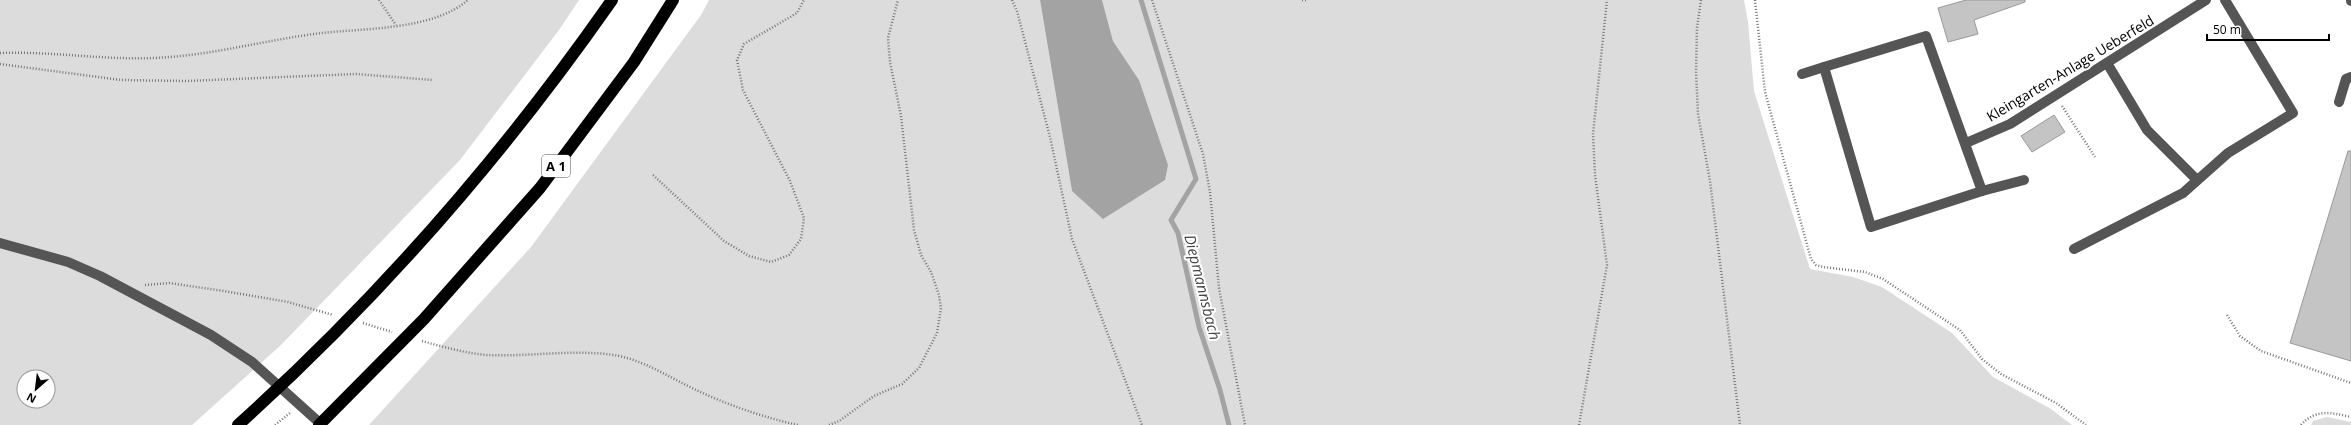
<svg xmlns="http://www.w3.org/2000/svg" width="2351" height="425" viewBox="0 0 2351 425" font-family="'Open Sans',sans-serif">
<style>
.green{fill:#dcdcdc;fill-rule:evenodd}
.water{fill:#a3a3a3}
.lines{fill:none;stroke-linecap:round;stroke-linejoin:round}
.stream{stroke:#a3a3a3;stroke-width:5}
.building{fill:#c4c4c4;stroke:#999}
.path{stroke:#777;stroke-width:2.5;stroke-dasharray:1 2;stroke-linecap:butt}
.minor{stroke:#555;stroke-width:10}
.highway{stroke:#000;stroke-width:12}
.labels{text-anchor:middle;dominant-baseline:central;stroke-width:4;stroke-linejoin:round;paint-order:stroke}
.shield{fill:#fff;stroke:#4c4c4c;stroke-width:1}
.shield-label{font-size:13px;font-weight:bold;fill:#000}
.street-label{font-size:14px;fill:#000;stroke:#fff}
.water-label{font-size:15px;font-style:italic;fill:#444;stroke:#fff}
</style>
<rect width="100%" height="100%" fill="#fff"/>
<g class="green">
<path d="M0,0H579L559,30L460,160L281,345L192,425H0ZM24,377H48V401H24Z"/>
<polygon points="709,0 1040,0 1072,191 1139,80 1113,41 1102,0 1744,0 1748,22 1754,91 1810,269 1853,277 1882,287 1952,333 1993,377 2051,409 2072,425 369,425 531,247 701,15"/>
<polygon points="2327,417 2351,422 2351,425 2311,425 2313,421"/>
</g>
<polygon class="water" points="1040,0 1102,0 1113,41 1139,80 1168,165 1165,180 1103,219 1072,191"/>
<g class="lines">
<polyline class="stream" points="1141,0 1196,179 1171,220 1178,233 1199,327 1220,390 1229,425"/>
</g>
<g class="building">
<polygon points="1966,0 2025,0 2025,2 1974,20 1978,34 1948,42 1938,8"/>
<polygon points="2054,115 2065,132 2032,152 2021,136"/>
<polygon points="2348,151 2351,151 2351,361 2290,343"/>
</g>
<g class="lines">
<g class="path">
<polyline points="379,0 396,25"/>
<polyline points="1012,0 1017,11 1050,137 1072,239 1142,425"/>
<polyline points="1152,0 1203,154 1210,192 1219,288 1245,425"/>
<polyline points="1302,0 1308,0"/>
<polyline points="1701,0 1697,28 1696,72 1698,114 1710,181 1740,425"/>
<polyline points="1755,0 1765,92 1811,259 1816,265 1823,267 1865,272 1883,279 1960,330 1982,359 2001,374 2056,403 2086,425"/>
<path d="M0,53C57,51 113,62 170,57C221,53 271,39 322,33C367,28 433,30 468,0"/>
<polyline points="0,64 121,80 187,81 356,74 433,80"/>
<polyline points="2062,106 2095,157"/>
<polyline points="653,175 724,241 749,256 771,262 789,255 801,239 804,218 790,181 743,90 737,60 744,44 797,13 804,0"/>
<polyline points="145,285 169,283 224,291 288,302 333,315"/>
<polyline points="2227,315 2240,336 2261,351 2351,383"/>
<polyline points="363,323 392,332"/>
<path d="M422,341C443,347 465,353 487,355C529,357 572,349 614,355C643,360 667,376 692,388C725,404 762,417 798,425"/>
<polyline points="275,425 290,413"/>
<polyline points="829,425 839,421 874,396 902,384 919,368 937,333 941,308 939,295 931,272 921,255 914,230 901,116 890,62 888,38 898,0"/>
<polyline points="1579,425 1607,265 1595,175 1593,134 1607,0"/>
<path d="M2301,425C2316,408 2332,413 2351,417"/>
</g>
<g class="minor">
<polyline points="2351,0 2351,1"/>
<polygon points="1926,36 1982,191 1871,227 1824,67"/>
<polyline points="2107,63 2147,130 2197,180"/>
<polyline points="1802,74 1824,67"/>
<polyline points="2339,102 2346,79 2351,77"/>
<polyline points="1966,143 2010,124 2206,0"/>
<polyline points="1982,191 2024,180"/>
<polyline points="0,243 68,262 100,276 211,335 252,362 322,425"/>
<polyline points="2074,249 2183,193 2228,153 2293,113 2225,0"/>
</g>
<g class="highway">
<path d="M238,425C379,298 503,156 612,0"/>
<polyline points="319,425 424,319 540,188 634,62 673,0"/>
</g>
</g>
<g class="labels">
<rect class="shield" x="542" y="155" width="28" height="22" rx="3"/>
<g class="shield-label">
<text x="556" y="166">A 1</text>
</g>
<g class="street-label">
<text transform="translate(2070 68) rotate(-31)">Kleingarten-Anlage Ueberfeld</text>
</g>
<g class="water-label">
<text transform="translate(1203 287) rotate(76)">Diepmannsbach</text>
</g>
</g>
<g transform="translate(36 389) rotate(208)"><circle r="19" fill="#ffffff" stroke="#999999"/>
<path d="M0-3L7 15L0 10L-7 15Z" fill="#000000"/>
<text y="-6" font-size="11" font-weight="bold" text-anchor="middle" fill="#000000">N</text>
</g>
<path d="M2207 34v6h122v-6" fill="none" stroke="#000000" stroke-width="2"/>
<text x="2213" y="34" font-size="12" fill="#000000" stroke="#ffffff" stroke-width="3" paint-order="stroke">50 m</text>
</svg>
